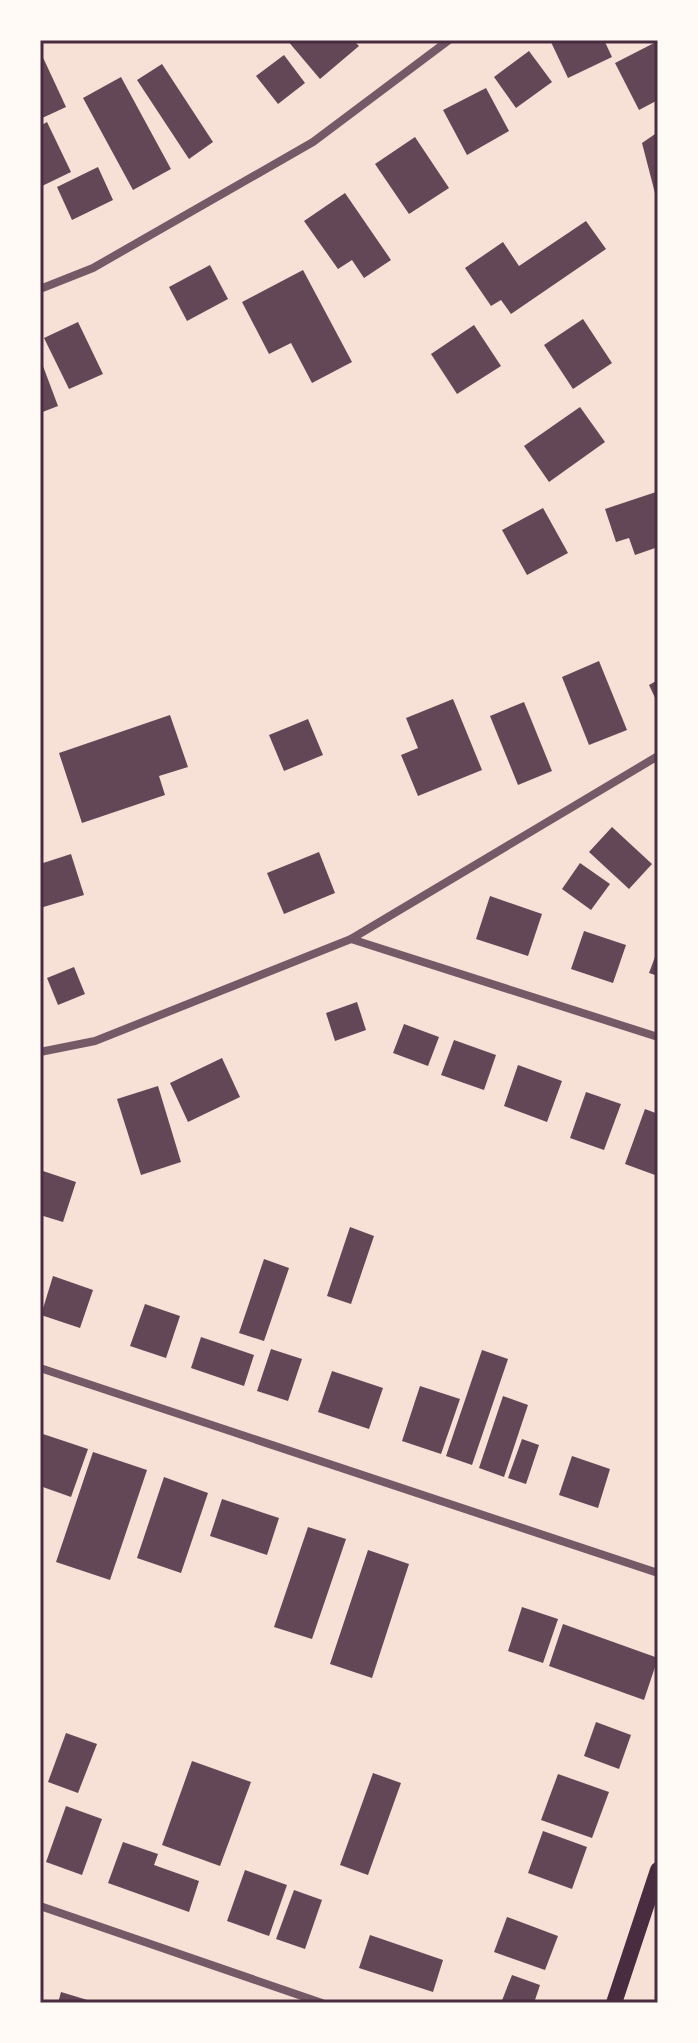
<svg xmlns="http://www.w3.org/2000/svg" width="698" height="2043" viewBox="0 0 698 2043" font-family="Barlow,sans-serif">
<style>
.building{fill:#644757}
.lines{fill:none;stroke-linecap:round;stroke-linejoin:round}
.minor{stroke:#755966;stroke-width:8}
.secondary{stroke:#4a2c40;stroke-width:16}
.neatline{fill:none;stroke:#4a2c40;stroke-width:3}
</style>
<rect width="100%" height="100%" fill="#f7e1d7"/>
<g class="building">
<polygon points="287,40 353,40 359,46 320,79"/>
<polygon points="550,40 604,40 612,57 568,78"/>
<polygon points="656,42 658,100 639,110 615,63"/>
<polygon points="40,51 66,107 40,119"/>
<polygon points="529,51 552,82 516,108 494,77"/>
<polygon points="284,55 305,83 278,104 256,76"/>
<polygon points="162,64 213,142 189,159 137,80"/>
<polygon points="121,77 171,169 133,190 83,98"/>
<polygon points="486,88 509,131 467,155 443,110"/>
<polygon points="47,122 71,172 40,187 40,126"/>
<polygon points="658,132 658,200 657,201 642,143"/>
<polygon points="415,137 449,188 409,214 375,164"/>
<polygon points="98,167 113,200 72,220 57,187"/>
<polygon points="345,193 391,260 364,278 352,260 338,269 304,221"/>
<polygon points="586,221 606,249 511,314 501,300 491,306 465,268 503,242 519,266"/>
<polygon points="210,265 228,299 187,321 169,287"/>
<polygon points="303,270 352,362 312,383 291,343 269,354 242,302"/>
<polygon points="583,319 612,363 573,389 544,345"/>
<polygon points="78,322 103,374 69,389 44,338"/>
<polygon points="474,325 501,366 457,394 431,354"/>
<polygon points="40,358 58,406 40,413"/>
<polygon points="580,407 605,442 549,482 524,446"/>
<polygon points="656,492 658,547 635,555 629,538 616,542 605,509"/>
<polygon points="543,508 568,553 527,575 502,530"/>
<polygon points="599,661 627,730 589,745 562,677"/>
<polygon points="658,680 658,704 649,685"/>
<polygon points="453,699 482,770 418,796 401,755 418,748 406,718"/>
<polygon points="524,702 552,771 518,785 490,716"/>
<polygon points="170,715 188,767 159,776 165,795 82,823 59,753"/>
<polygon points="308,719 323,755 284,771 269,735"/>
<polygon points="612,827 652,864 629,889 589,852"/>
<polygon points="319,852 335,893 284,914 267,873"/>
<polygon points="71,854 84,895 40,908 40,864"/>
<polygon points="580,863 610,884 591,910 562,889"/>
<polygon points="490,896 542,914 528,956 476,939"/>
<polygon points="584,931 626,945 613,983 571,969"/>
<polygon points="658,949 658,976 649,973"/>
<polygon points="74,967 85,994 58,1005 47,978"/>
<polygon points="357,1002 366,1030 335,1041 326,1013"/>
<polygon points="404,1024 439,1037 428,1066 393,1053"/>
<polygon points="454,1040 496,1055 484,1090 441,1075"/>
<polygon points="222,1058 240,1097 188,1122 170,1083"/>
<polygon points="518,1065 562,1081 547,1122 504,1106"/>
<polygon points="158,1086 181,1162 141,1175 117,1099"/>
<polygon points="586,1092 621,1104 604,1150 570,1138"/>
<polygon points="645,1109 658,1114 655,1175 625,1164"/>
<polygon points="40,1170 76,1182 63,1222 40,1215"/>
<polygon points="350,1227 374,1236 351,1304 327,1296"/>
<polygon points="264,1259 289,1268 264,1341 239,1333"/>
<polygon points="53,1276 93,1290 80,1328 41,1315"/>
<polygon points="145,1304 180,1316 166,1358 130,1346"/>
<polygon points="201,1337 254,1355 244,1386 191,1368"/>
<polygon points="271,1349 302,1359 288,1401 257,1391"/>
<polygon points="482,1350 508,1359 472,1465 446,1456"/>
<polygon points="332,1371 383,1388 369,1429 318,1412"/>
<polygon points="420,1386 460,1399 441,1454 402,1441"/>
<polygon points="503,1396 528,1405 504,1477 479,1468"/>
<polygon points="40,1433 88,1449 71,1497 40,1486"/>
<polygon points="522,1439 539,1445 526,1484 508,1478"/>
<polygon points="93,1452 147,1470 110,1580 56,1562"/>
<polygon points="572,1456 610,1469 598,1508 559,1495"/>
<polygon points="164,1477 208,1493 181,1573 137,1558"/>
<polygon points="222,1499 279,1518 267,1555 210,1536"/>
<polygon points="308,1527 346,1539 312,1639 274,1627"/>
<polygon points="368,1550 409,1564 372,1678 330,1664"/>
<polygon points="522,1607 558,1619 543,1663 508,1651"/>
<polygon points="563,1624 658,1658 644,1700 549,1666"/>
<polygon points="596,1722 631,1735 619,1769 584,1756"/>
<polygon points="66,1733 97,1744 78,1793 48,1782"/>
<polygon points="192,1761 251,1782 220,1866 162,1845"/>
<polygon points="373,1773 401,1783 368,1875 340,1865"/>
<polygon points="558,1774 609,1792 592,1838 541,1820"/>
<polygon points="66,1806 102,1819 82,1875 46,1862"/>
<polygon points="543,1831 587,1847 572,1889 528,1873"/>
<polygon points="123,1842 158,1854 154,1865 199,1881 189,1912 108,1883"/>
<polygon points="245,1870 287,1885 269,1936 227,1921"/>
<polygon points="294,1890 322,1900 305,1949 276,1939"/>
<polygon points="507,1917 558,1936 545,1970 494,1952"/>
<polygon points="370,1935 443,1960 433,1992 359,1968"/>
<polygon points="512,1975 540,1985 534,2003 501,2003"/>
<polygon points="61,1992 94,2002 94,2003 58,2003"/>
</g>
<g class="lines">
<g class="minor">
<polyline points="40,289 93,268 313,142 449,40"/>
<polyline points="351,939 658,1037"/>
<polyline points="40,1052 95,1041 351,939 658,756"/>
<polyline points="40,1368 658,1573"/>
<polyline points="40,1906 322,2003"/>
</g>
<polyline class="secondary" points="614,2003 658,1870"/>
</g>
<rect width="698" height="2043" fill="none" stroke="#fffaf5" stroke-width="84"/>
<rect x="42" y="42" width="614" height="1959" class="neatline"/>
</svg>
